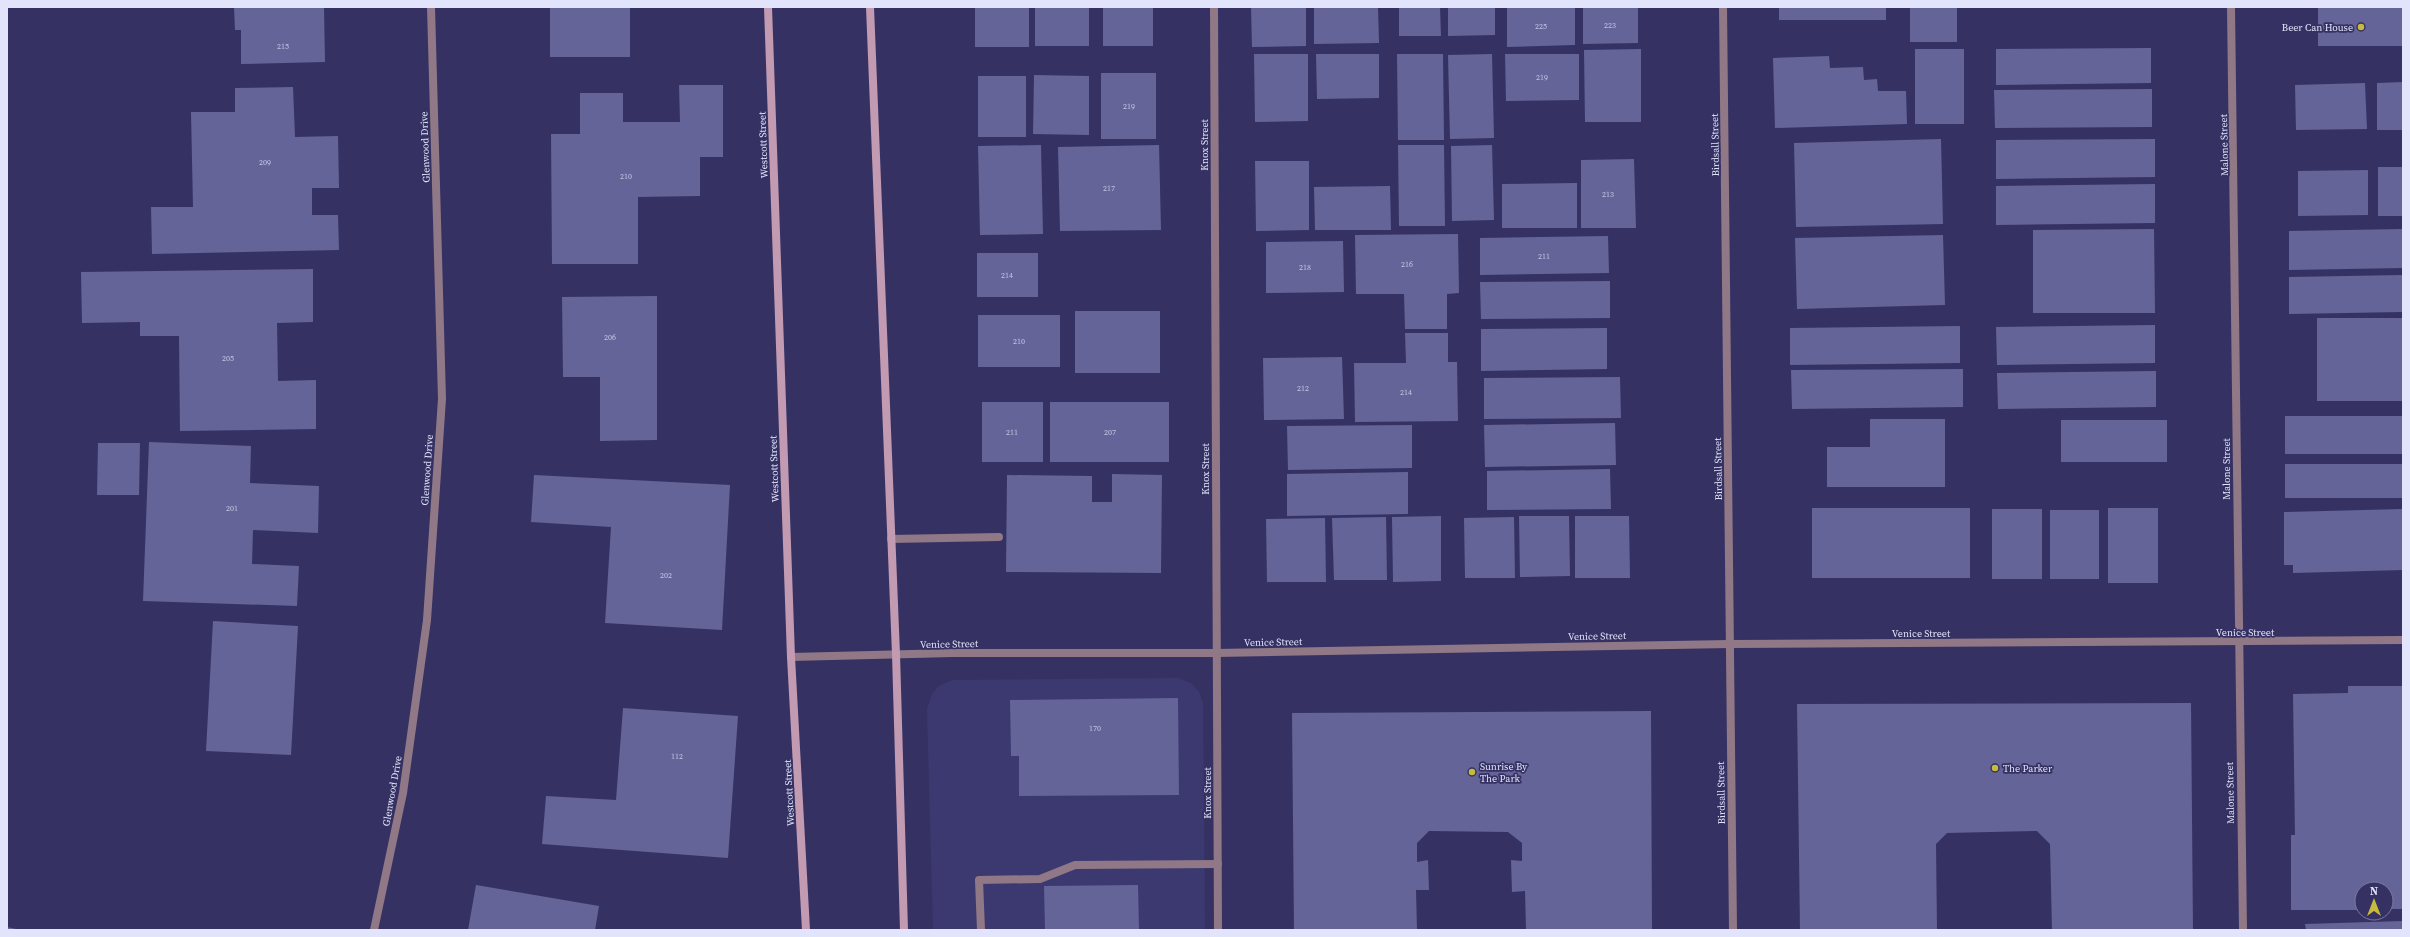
<svg xmlns="http://www.w3.org/2000/svg" width="2410" height="937" viewBox="0 0 2410 937" font-family="'Source Serif 4',serif">
<style>
.built{fill:#3c3971}
.building{fill:#646498}
.lines{fill:none;stroke-linecap:round;stroke-linejoin:round}
.service{stroke:#917886;stroke-width:8}
.minor{stroke:#917886;stroke-width:8}
.secondary{stroke:#c29ab1;stroke-width:8}
.poi-dot{fill:#c8bb3b;stroke:#353263;stroke-width:1.5}
.labels{text-anchor:middle;dominant-baseline:central;stroke-width:3.5;stroke-linejoin:round;paint-order:stroke}
.number-label{font-size:8px;fill:#c2c4e3}
.poi-label{font-size:10px;fill:#e2e4fc;stroke:#353263;text-anchor:start}
.street-label{font-size:10px;fill:#e2e4fc;stroke:#353263}
</style>
<rect width="100%" height="100%" fill="#353263"/>
<polygon class="built" points="1178,678 1191,683 1199,692 1203,703 1205,930 933,930 927,709 932,694 939,686 953,680"/>
<g class="building">
<polygon points="234,7 324,7 325,62 241,64 241,30 235,30"/>
<rect x="550" y="7" width="80" height="50"/>
<rect x="975" y="7" width="54" height="40"/>
<rect x="1035" y="7" width="54" height="39"/>
<rect x="1103" y="7" width="50" height="39"/>
<polygon points="1251,7 1306,7 1306,46 1252,47"/>
<polygon points="1314,7 1378,7 1379,43 1314,44"/>
<polygon points="1399,7 1440,7 1441,36 1399,36"/>
<polygon points="1448,7 1495,7 1495,35 1448,36"/>
<polygon points="1507,7 1575,7 1575,45 1507,47"/>
<polygon points="1583,7 1638,7 1638,43 1583,44"/>
<rect x="1779" y="7" width="107" height="13"/>
<rect x="1910" y="7" width="47" height="35"/>
<rect x="2318" y="7" width="85" height="39"/>
<polygon points="2151,48 2151,83 1996,85 1996,49"/>
<polygon points="1641,49 1641,122 1585,122 1584,50"/>
<rect x="1915" y="49" width="49" height="75"/>
<polygon points="1254,54 1308,54 1308,121 1255,122"/>
<polygon points="1316,54 1379,54 1379,98 1317,99"/>
<polygon points="1397,54 1443,54 1444,140 1398,140"/>
<polygon points="1492,54 1494,138 1450,139 1448,55"/>
<polygon points="1505,54 1579,54 1579,100 1506,101"/>
<polygon points="1829,56 1830,68 1863,67 1864,80 1877,79 1878,91 1906,91 1907,124 1775,128 1773,58"/>
<rect x="1101" y="73" width="55" height="66"/>
<polygon points="1034,75 1089,76 1089,135 1033,134"/>
<rect x="978" y="76" width="48" height="61"/>
<polygon points="2403,82 2403,130 2377,130 2377,83"/>
<polygon points="2365,83 2367,129 2296,130 2295,85"/>
<polygon points="679,85 723,85 723,157 700,157 700,196 638,197 638,264 552,264 551,134 580,134 580,93 623,93 623,122 680,122"/>
<polygon points="293,87 295,137 338,136 339,188 312,188 312,215 338,215 339,250 152,254 151,207 193,207 191,112 235,112 235,88"/>
<polygon points="2152,89 2152,127 1995,128 1994,90"/>
<polygon points="1941,139 1943,224 1796,227 1794,143"/>
<polygon points="2155,139 2155,177 1996,179 1996,140"/>
<polygon points="1041,145 1043,234 980,235 978,146"/>
<polygon points="1159,145 1161,230 1060,231 1058,147"/>
<polygon points="1398,145 1444,145 1445,226 1399,226"/>
<polygon points="1492,145 1494,220 1452,221 1451,146"/>
<polygon points="1634,159 1636,228 1581,228 1581,160"/>
<polygon points="1255,161 1309,161 1309,230 1256,231"/>
<rect x="2378" y="167" width="25" height="49"/>
<polygon points="2368,170 2368,215 2298,216 2298,171"/>
<polygon points="1577,183 1577,228 1502,228 1502,184"/>
<polygon points="2155,184 2155,223 1996,225 1996,186"/>
<polygon points="1390,186 1391,230 1315,230 1314,187"/>
<polygon points="2154,229 2155,313 2033,313 2033,230"/>
<polygon points="2403,229 2403,268 2289,270 2289,231"/>
<polygon points="1458,234 1459,293 1447,294 1447,329 1405,329 1404,294 1356,294 1355,235"/>
<polygon points="1943,235 1945,305 1797,309 1795,238"/>
<polygon points="1608,236 1609,273 1480,275 1480,238"/>
<polygon points="1343,241 1344,292 1266,293 1266,242"/>
<rect x="977" y="253" width="61" height="44"/>
<polygon points="313,269 313,322 277,323 278,381 316,380 316,429 180,431 179,336 140,336 140,322 82,323 81,272"/>
<polygon points="2403,275 2403,312 2289,314 2289,277"/>
<polygon points="1610,281 1610,318 1481,319 1480,282"/>
<polygon points="657,296 657,440 600,441 600,377 563,377 562,297"/>
<rect x="1075" y="311" width="85" height="62"/>
<rect x="978" y="315" width="82" height="52"/>
<rect x="2317" y="318" width="86" height="83"/>
<polygon points="2155,325 2155,363 1997,365 1996,327"/>
<polygon points="1960,326 1960,363 1790,365 1790,328"/>
<polygon points="1607,328 1607,369 1481,371 1481,329"/>
<polygon points="1405,333 1448,333 1448,362 1457,362 1458,421 1355,422 1354,363 1406,363"/>
<polygon points="1342,357 1344,419 1264,420 1263,358"/>
<polygon points="1963,369 1963,407 1792,409 1791,370"/>
<polygon points="2156,371 2156,407 1998,409 1997,373"/>
<polygon points="1620,377 1621,418 1484,419 1484,378"/>
<rect x="982" y="402" width="61" height="60"/>
<rect x="1050" y="402" width="119" height="60"/>
<rect x="2285" y="416" width="118" height="38"/>
<polygon points="1870,419 1945,419 1945,487 1827,487 1827,447 1870,447"/>
<rect x="2061" y="420" width="106" height="42"/>
<polygon points="1615,423 1616,465 1485,467 1484,425"/>
<polygon points="1412,425 1412,468 1288,470 1287,426"/>
<polygon points="149,442 251,446 250,483 319,486 318,533 253,530 252,564 299,566 297,606 143,601"/>
<polygon points="98,443 140,443 139,495 97,495"/>
<rect x="2285" y="464" width="118" height="34"/>
<polygon points="1610,469 1611,509 1487,510 1487,471"/>
<polygon points="1408,472 1408,514 1287,516 1287,474"/>
<polygon points="1112,474 1162,475 1161,573 1006,572 1007,475 1092,476 1092,502 1112,502"/>
<polygon points="534,475 730,485 722,630 605,623 611,527 531,522"/>
<rect x="1812" y="508" width="158" height="70"/>
<rect x="2108" y="508" width="50" height="75"/>
<rect x="1992" y="509" width="50" height="70"/>
<polygon points="2403,509 2403,570 2293,573 2293,565 2284,565 2284,512"/>
<rect x="2050" y="510" width="49" height="69"/>
<polygon points="1441,516 1441,581 1393,582 1392,517"/>
<polygon points="1519,516 1569,516 1570,576 1520,577"/>
<polygon points="1575,516 1629,516 1630,578 1575,578"/>
<polygon points="1386,517 1387,580 1334,580 1332,518"/>
<polygon points="1514,517 1515,578 1465,578 1464,518"/>
<polygon points="1325,518 1326,582 1267,582 1266,519"/>
<polygon points="213,621 298,626 291,755 206,751"/>
<polygon points="2348,686 2403,686 2403,909 2386,909 2386,889 2362,889 2362,910 2291,910 2291,835 2295,835 2293,694 2348,693"/>
<polygon points="1178,698 1179,795 1019,796 1019,756 1011,756 1010,700"/>
<polygon points="2191,703 2193,930 2052,930 2050,844 2037,831 1947,833 1936,844 1937,930 1800,930 1797,704"/>
<polygon points="623,708 738,716 728,858 542,844 546,796 616,800"/>
<polygon points="1651,711 1652,930 1526,930 1525,891 1512,892 1511,860 1522,861 1522,843 1508,832 1429,831 1417,843 1417,862 1428,860 1429,890 1416,890 1417,930 1294,930 1292,713"/>
<polygon points="476,885 599,906 595,930 468,930"/>
<polygon points="1138,885 1139,930 1045,930 1044,886"/>
<polygon points="2403,921 2403,930 2306,930 2305,924"/>
<polygon points="7,927 16,929 16,930 7,930"/>
</g>
<g class="lines">
<g class="service">
<polyline points="891,539 999,537"/>
<polyline points="981,930 979,880 1040,879 1075,865 1218,864"/>
</g>
<g class="minor">
<polyline points="1214,7 1218,930"/>
<polyline points="1723,7 1733,930"/>
<polyline points="2231,7 2243,930"/>
<polyline points="791,657 953,653 1216,653 1730,644 2403,640"/>
<polyline points="374,930 403,793 427,620 442,399 431,7"/>
</g>
<g class="secondary">
<polyline points="768,7 791,657 806,930"/>
<polyline points="870,7 896,654 904,930"/>
</g>
</g>
<g class="poi-dot">
<circle cx="2361" cy="27" r="4"/>
<circle cx="1995" cy="768" r="4"/>
<circle cx="1472" cy="772" r="4"/>
</g>
<g class="labels">
<g class="number-label">
<text x="1610" y="25">223</text>
<text x="1541" y="26">225</text>
<text x="283" y="46">215</text>
<text x="1542" y="77">219</text>
<text x="1129" y="106">219</text>
<text x="265" y="162">209</text>
<text x="626" y="176">210</text>
<text x="1109" y="188">217</text>
<text x="1608" y="194">213</text>
<text x="1544" y="256">211</text>
<text x="1407" y="264">216</text>
<text x="1305" y="267">218</text>
<text x="1007" y="275">214</text>
<text x="610" y="337">206</text>
<text x="1019" y="341">210</text>
<text x="228" y="358">205</text>
<text x="1303" y="388">212</text>
<text x="1406" y="392">214</text>
<text x="1012" y="432">211</text>
<text x="1110" y="432">207</text>
<text x="232" y="508">201</text>
<text x="666" y="575">202</text>
<text x="1095" y="728">170</text>
<text x="677" y="756">112</text>
</g>
<g class="poi-label">
<text x="2353" y="27" text-anchor="end">Beer Can House</text>
<text x="1480" y="766">Sunrise By<tspan x="1480" dy="12">The Park</tspan></text>
<text x="2003" y="768">The Parker</text>
</g>
<g class="street-label">
<text transform="translate(763 145) rotate(-92)">Westcott Street</text>
<text transform="translate(1204 145) rotate(-90)">Knox Street</text>
<text transform="translate(1715 145) rotate(-91)">Birdsall Street</text>
<text transform="translate(2224 145) rotate(-91)">Malone Street</text>
<text transform="translate(425 147) rotate(-92)">Glenwood Drive</text>
<text transform="translate(774 469) rotate(-92)">Westcott Street</text>
<text transform="translate(1205 469) rotate(-90)">Knox Street</text>
<text transform="translate(1718 469) rotate(-91)">Birdsall Street</text>
<text transform="translate(2226 469) rotate(-90)">Malone Street</text>
<text transform="translate(427 470) rotate(-86)">Glenwood Drive</text>
<text x="2245" y="632">Venice Street</text>
<text x="1921" y="633">Venice Street</text>
<text transform="translate(1597 636) rotate(-1)">Venice Street</text>
<text transform="translate(1273 642) rotate(-1)">Venice Street</text>
<text transform="translate(949 644) rotate(-1)">Venice Street</text>
<text transform="translate(392 791) rotate(-80)">Glenwood Drive</text>
<text transform="translate(789 793) rotate(-93)">Westcott Street</text>
<text transform="translate(1207 793) rotate(-90)">Knox Street</text>
<text transform="translate(1721 793) rotate(-91)">Birdsall Street</text>
<text transform="translate(2230 793) rotate(-91)">Malone Street</text>
</g>
</g>
<rect width="2410" height="937" fill="none" stroke="#e2e4fc" stroke-width="16"/>
<g transform="translate(2374 901)"><circle r="19" fill="#353263" stroke="#7a79a0"/>
<path d="M0-3L7 15L0 10L-7 15Z" fill="#c8bb3b"/>
<text y="-6" font-size="11" font-weight="bold" text-anchor="middle" fill="#e2e4fc">N</text>
</g>
</svg>
